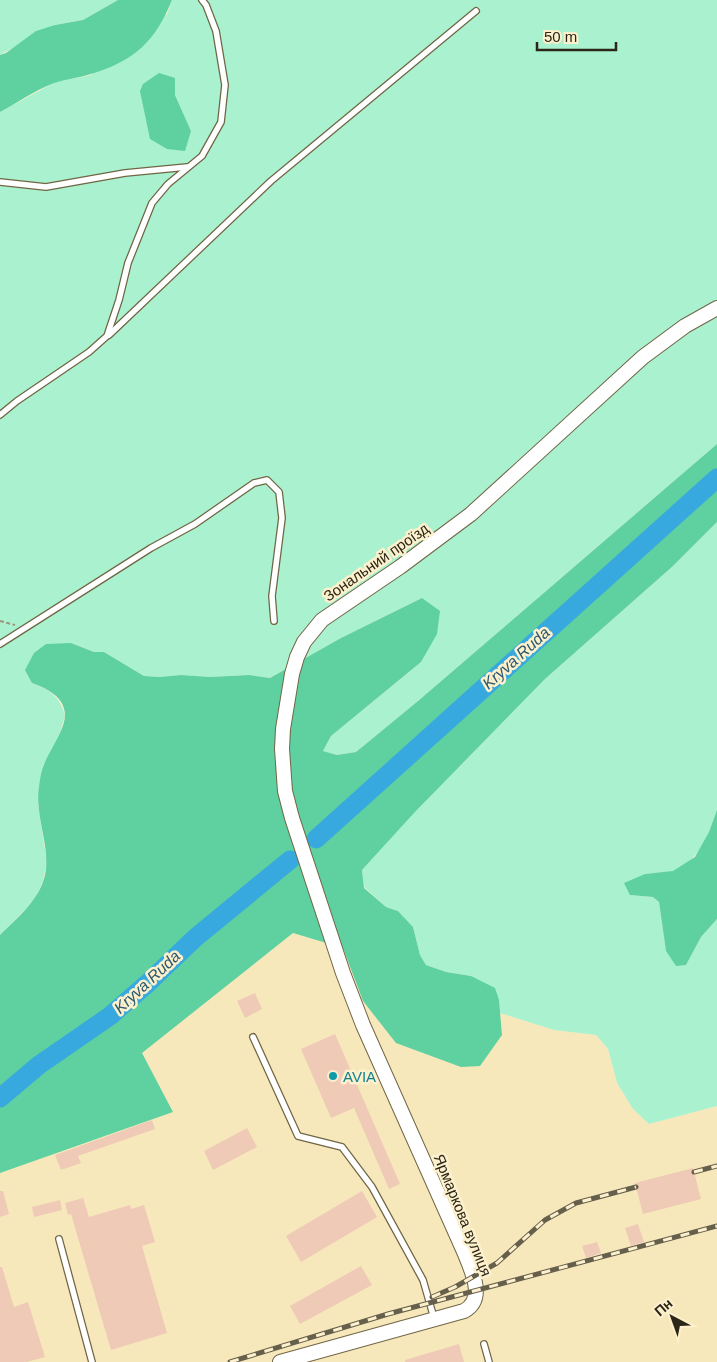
<svg xmlns="http://www.w3.org/2000/svg" width="717" height="1362" viewBox="0 0 717 1362" font-family="Arial,sans-serif">
<style>
.built{fill:#f7e8bc}
.green{fill:#aaf2cf;fill-rule:evenodd}
.forest{fill:#5fd0a0}
.lines{fill:none;stroke-linecap:round;stroke-linejoin:round}
.river{stroke:#37a9de;stroke-width:19}
.building{fill:#efcab7}
.service-casing{stroke:#706545;stroke-width:8}
.tertiary-casing{stroke:#706545;stroke-width:16}
.path{stroke:#9e957b;stroke-width:2;stroke-dasharray:4 2.5;stroke-linecap:butt}
.service{stroke:#fff;stroke-width:5.5}
.tertiary{stroke:#fff;stroke-width:14}
.rail-casing{stroke:#665f4b;stroke-width:5}
.rail{stroke:#fdf0cc;stroke-width:3;stroke-dasharray:9;stroke-linecap:butt}
.culture-dot{fill:#0f9aa8;stroke:#fdf0cc;stroke-width:2}
.labels{text-anchor:middle;dominant-baseline:central;stroke-width:5;stroke-linejoin:round;paint-order:stroke}
.street-label{font-size:15px;fill:#2b2618;stroke:#fdf0cc}
.culture-label{font-size:15px;fill:#0d838f;stroke:#fdf0cc;text-anchor:start}
.water-label{font-size:16px;font-style:italic;fill:#2c5970;stroke:#fdf0cc}
</style>
<rect width="100%" height="100%" fill="#fdf0cc"/>
<polygon class="built" points="293,933 343,948 363,1001 502,1035 500,1013 554,1030 596,1035 608,1049 617,1083 633,1109 649,1124 717,1106 717,1362 0,1362 0,1173 173,1112 141,1053"/>
<g class="green">
<polygon points="0,0 118,0 83,20 55,25 0,55"/>
<path d="M172,0H717V444L418,701L356,752L337,755L323,751L331,736L421,662L422,598L341,638L270,678L249,675L210,677L181,675L159,677L144,676L104,652H94L71,643L32,683C49,689 61,697 65,716L38,805L47,862L43,881L35,900L0,935V112L55,82L91,75L167,14ZM175,78V95L191,131L167,149Z"/>
<path d="M717,522V810C709,834 699,862 673,871C664,874 654,873 645,874L630,895L653,897L659,902L666,951L686,965L701,937L717,919V1106L649,1124L633,1109L617,1083L608,1049L596,1035L554,1030L500,1013L499,1000L471,976L446,972L426,965L420,955L413,927L398,911L386,907L364,887L362,870L415,812L545,679L673,566Z"/>
</g>
<g class="forest">
<path d="M118,0H172C155,42 134,61 91,74C79,78 66,79 54,83C35,90 17,103 0,112V55L6,53L36,31L55,25L83,20Z"/>
<polygon points="159,73 175,78 175,95 191,131 185,151 167,149 150,139 140,91 143,84"/>
<path d="M717,444V522L673,566L545,679L415,812L362,870L364,888L386,907L398,911L413,927L420,955L426,965L446,972L471,976L495,988L499,1000L502,1035L480,1066L461,1067L396,1043L363,1001L343,948L293,933L142,1053L173,1112L0,1173V935C16,919 35,904 43,882C54,852 34,819 39,787C40,780 41,771 44,765C49,751 65,730 65,715C65,697 46,688 32,683L25,670L34,653L46,644L71,643L94,652H104L144,676L159,677L181,675L210,677L249,675L270,678L341,638L422,598L440,611L437,634L421,662L331,736L323,751L337,755L356,752L418,701Z"/>
<polygon points="717,810 717,919 701,937 686,965 676,966 666,951 659,902 653,897 630,895 624,883 645,874 673,871 695,857 709,832"/>
</g>
<g class="lines">
<g class="river">
<polyline points="316,839 717,478"/>
<polyline points="0,1098 39,1065 110,1016 148,983 195,938 290,860"/>
</g>
</g>
<g class="building">
<polygon points="255,993 262,1009 245,1018 237,1001"/>
<polygon points="335,1034 400,1184 389,1189 354,1108 331,1118 301,1049"/>
<polygon points="152,1120 155,1129 78,1156 81,1163 61,1170 55,1155"/>
<polygon points="247,1128 257,1147 213,1170 204,1151"/>
<polygon points="693,1168 701,1199 643,1214 635,1183"/>
<polygon points="0,1191 3,1191 9,1214 0,1217"/>
<polygon points="362,1191 377,1217 301,1262 286,1236"/>
<polygon points="83,1198 89,1217 130,1205 131,1209 144,1205 155,1242 142,1246 167,1333 111,1350 71,1214 68,1215 65,1203"/>
<polygon points="60,1200 62,1210 34,1217 32,1207"/>
<polygon points="638,1224 644,1242 631,1246 625,1228"/>
<polygon points="597,1242 601,1253 586,1258 582,1246"/>
<polygon points="361,1266 372,1285 300,1324 290,1306"/>
<polygon points="0,1267 2,1267 14,1307 28,1302 45,1357 27,1362 0,1362"/>
<polygon points="459,1344 464,1362 405,1362 405,1360"/>
</g>
<g class="lines">
<g class="service-casing">
<g id="service">
<polyline points="0,182 46,187 125,173 187,167"/>
<polyline points="109,335 271,181 476,11"/>
<polyline points="0,415 17,401 89,352 107,336 119,300 128,263 152,203 168,184 202,156 221,122 225,85 216,31 206,5 202,0"/>
<polyline points="0,644 151,548 195,524 254,483 267,480 279,492 282,518 272,596 274,621"/>
<polyline points="253,1037 298,1136 342,1147 372,1187 423,1280 434,1318"/>
<polyline points="59,1239 92,1362"/>
<polyline points="484,1344 489,1362"/>
</g>
</g>
<g class="tertiary-casing">
<path id="tertiary" d="M280,1362L464,1311C486,1299 472,1272 465,1254L363,1025L343,973L292,818L285,791L282,749L283,729L292,674L297,657L304,642L322,620L400,567L471,514L643,357L685,326L717,308"/>
</g>
<polyline class="path" points="0,621 15,625"/>
<use href="#service" class="service"/>
<use href="#tertiary" class="tertiary"/>
<g class="rail-casing">
<g id="rail">
<polyline points="694,1172 717,1166"/>
<polyline points="432,1297 455,1287 497,1263 545,1220 576,1203 636,1187"/>
<polyline points="230,1362 388,1314 717,1226"/>
</g>
</g>
<use href="#rail" class="rail"/>
</g>
<circle class="culture-dot" cx="333" cy="1076" r="5"/>
<g class="labels">
<g class="street-label">
<text transform="translate(376 562) rotate(-35)">Зональний проїзд</text>
<text transform="translate(463 1215) rotate(68)">Ярмаркова вулиця</text>
</g>
<g class="culture-label">
<text x="343" y="1076">AVIA</text>
</g>
<g class="water-label">
<text transform="translate(516 658) rotate(-42)">Kryva Ruda</text>
<text transform="translate(147 982) rotate(-43)">Kryva Ruda</text>
</g>
</g>
<g transform="translate(672 1317) rotate(319)" stroke="#fdf0cc" stroke-width="4" paint-order="stroke">
<path d="M0-4L9 19L0 12L-9 19Z" fill="#2b2618"/>
<text y="-8" font-size="14" font-weight="bold" text-anchor="middle" fill="#2b2618">Пн</text>
</g>
<path d="M537 42v8h79v-8" fill="none" stroke="#2b2618" stroke-width="2.5"/>
<text x="544" y="42" font-size="15" fill="#2b2618" stroke="#fdf0cc" stroke-width="4" paint-order="stroke">50 m</text>
</svg>
